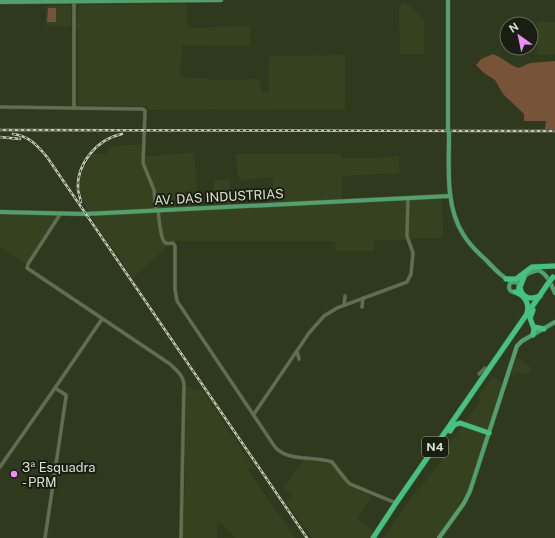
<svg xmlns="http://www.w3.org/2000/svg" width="555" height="538" viewBox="0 0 555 538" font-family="'Public Sans',sans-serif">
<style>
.built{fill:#36411f}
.green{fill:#775437}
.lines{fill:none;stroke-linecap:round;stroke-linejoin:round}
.minor-casing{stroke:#4e563e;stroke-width:4}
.major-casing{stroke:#4e563e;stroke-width:5}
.highway-casing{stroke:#4e563e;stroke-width:6}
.minor{stroke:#636e50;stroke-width:3}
.major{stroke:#4fa16d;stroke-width:4}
.highway{stroke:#42c381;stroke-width:5}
.rail-casing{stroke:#c2c8b7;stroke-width:2.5}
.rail{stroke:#1a1e12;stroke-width:1;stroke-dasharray:3;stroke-linecap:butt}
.major-bridge-casing{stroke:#4e563e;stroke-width:5;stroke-linecap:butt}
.highway-bridge-casing{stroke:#4e563e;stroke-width:6;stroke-linecap:butt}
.major-bridge{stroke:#4fa16d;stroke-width:4}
.highway-bridge{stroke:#42c381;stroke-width:5}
.poi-dot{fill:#ed8cf9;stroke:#1a1e12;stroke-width:1.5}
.labels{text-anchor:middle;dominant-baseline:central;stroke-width:4;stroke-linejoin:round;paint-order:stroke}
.shield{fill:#1a1e12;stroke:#a0a697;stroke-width:1}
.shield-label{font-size:12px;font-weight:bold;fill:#dae0d0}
.street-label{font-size:13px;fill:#dae0d0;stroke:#1a1e12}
.poi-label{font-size:13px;fill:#dae0d0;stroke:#1a1e12;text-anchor:start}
</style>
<rect width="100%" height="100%" fill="#2f391e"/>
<g class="built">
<polygon points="401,3 406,3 406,5 409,5 424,20 424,54 400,54 399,11"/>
<polygon points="186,4 188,28 250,26 250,46 182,45 182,61 181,61 180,77 220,80 259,79 262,93 269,93 269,58 271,56 345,55 345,109 149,110 147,106 78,105 78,30 76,27 79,5"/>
<polygon points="71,5 71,27 46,26 46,6"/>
<polygon points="537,22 555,22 555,54 537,55"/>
<polygon points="143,144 145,156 194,153 199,208 215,208 214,180 230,179 231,207 273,204 273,177 239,180 235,154 341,154 342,158 371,158 399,156 400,173 342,176 342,204 442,198 443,238 411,238 405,240 374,240 374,251 336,251 335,241 166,241 167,247 133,278 89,214 80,194 80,183 81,174 92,154 107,154 108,147"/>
<polygon points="38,213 59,215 27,263 25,264 0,247 0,214"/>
<polygon points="519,358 530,366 531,371 526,374 516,372 514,376 511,375 516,360"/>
<polygon points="492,377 502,383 470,487 454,512 436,538 383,538 419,487 420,488 438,464 439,465 451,441 481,400 478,397"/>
<polygon points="186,386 203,391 252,465 248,470 295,538 235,538 217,520 217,538 182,538 185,478"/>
<polygon points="304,460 333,464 347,485 372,497 357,518 374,531 369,538 312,538 286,502 292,495 283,487"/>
</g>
<g class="green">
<polygon points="48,8 56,8 56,22 47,22"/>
<path d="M493,54C503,58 509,65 519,68L530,63L555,61V129H545L546,121H524V114L503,94L495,80L484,73L476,65L481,59Z"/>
</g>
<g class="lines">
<g class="minor-casing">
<g id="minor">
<polyline points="74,0 74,108"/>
<polyline points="0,107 143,109 145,111 143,163 154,190 156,210"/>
<path d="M158,210C159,216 160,241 166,243C168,244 170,243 173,243L175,246V289L177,301L275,447C288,462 315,456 332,462L346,480L350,484L396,503"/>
<path d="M61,213L28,264L27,268L170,364C176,370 183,375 184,384L181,538"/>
<polyline points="344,305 345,296"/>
<polyline points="362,307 363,298"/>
<polyline points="297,351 299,359"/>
<polyline points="479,374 485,368"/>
<polyline points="254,414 309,333 324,316 337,308 407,282 411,274 413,253 407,236 408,198"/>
<polyline points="0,467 55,388 102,319"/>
<polyline points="45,538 66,397 66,395 55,388"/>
</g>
</g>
<g class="major-casing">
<g id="major">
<polyline points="448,0 448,130"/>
<polyline points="0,2 221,0"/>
<path d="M449,133C449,166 445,206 463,234C469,244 477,252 485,259C494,268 502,278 513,282"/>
<polyline points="0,212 85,214 126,212 450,196"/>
<path d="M515,282L529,273L538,270C548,274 551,285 555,293"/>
<circle cx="514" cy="287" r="5"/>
<polyline points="439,538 464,503 470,491 517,346 522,341 555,322"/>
</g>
</g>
<g class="highway-casing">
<g id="highway">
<polyline points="506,279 516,279 532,267 555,266"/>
<path d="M519,288C523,298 530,300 540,296"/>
<polyline points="521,291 520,287 524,277"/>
<path d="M515,292C524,295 530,303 527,313"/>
<polyline points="534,327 544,329"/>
<polyline points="533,335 534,329 530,318 533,310"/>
<polyline points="450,431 454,425 460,423 489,433"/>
<polyline points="373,538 396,503 547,285"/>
</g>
</g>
<use href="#minor" class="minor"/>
<use href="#major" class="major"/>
<use href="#highway" class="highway"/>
<g class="rail-casing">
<g id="rail">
<polyline points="0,130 555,131"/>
<path d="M13,134C29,136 37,145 47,157L307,538"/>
<polyline points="0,137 20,139"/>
<path d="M81,202C80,198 79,194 78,190C76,164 97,139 122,134"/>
</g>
</g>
<use href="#rail" class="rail"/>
<g class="major-bridge-casing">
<polyline id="major-bridge" points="448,130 449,133"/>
</g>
<g class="highway-bridge-casing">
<polyline id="highway-bridge" points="547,285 553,277"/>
</g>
<use href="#major-bridge" class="major-bridge"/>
<use href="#highway-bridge" class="highway-bridge"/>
</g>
<circle class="poi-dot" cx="14" cy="474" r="4"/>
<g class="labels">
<rect class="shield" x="422" y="437" width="26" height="20" rx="3"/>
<g class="shield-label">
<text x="435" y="447">N4</text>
</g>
<g class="street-label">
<text transform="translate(219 197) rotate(-3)">AV. DAS INDUSTRIAS</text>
</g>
<g class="poi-label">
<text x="22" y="467">3ª Esquadra<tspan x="22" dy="15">- PRM</tspan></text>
</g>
</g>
<g transform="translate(519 36) rotate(327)"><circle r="19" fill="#1a1e12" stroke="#676c5e"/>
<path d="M0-3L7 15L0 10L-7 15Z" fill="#ed8cf9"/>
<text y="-6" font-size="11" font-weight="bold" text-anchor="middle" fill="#dae0d0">N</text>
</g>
</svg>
